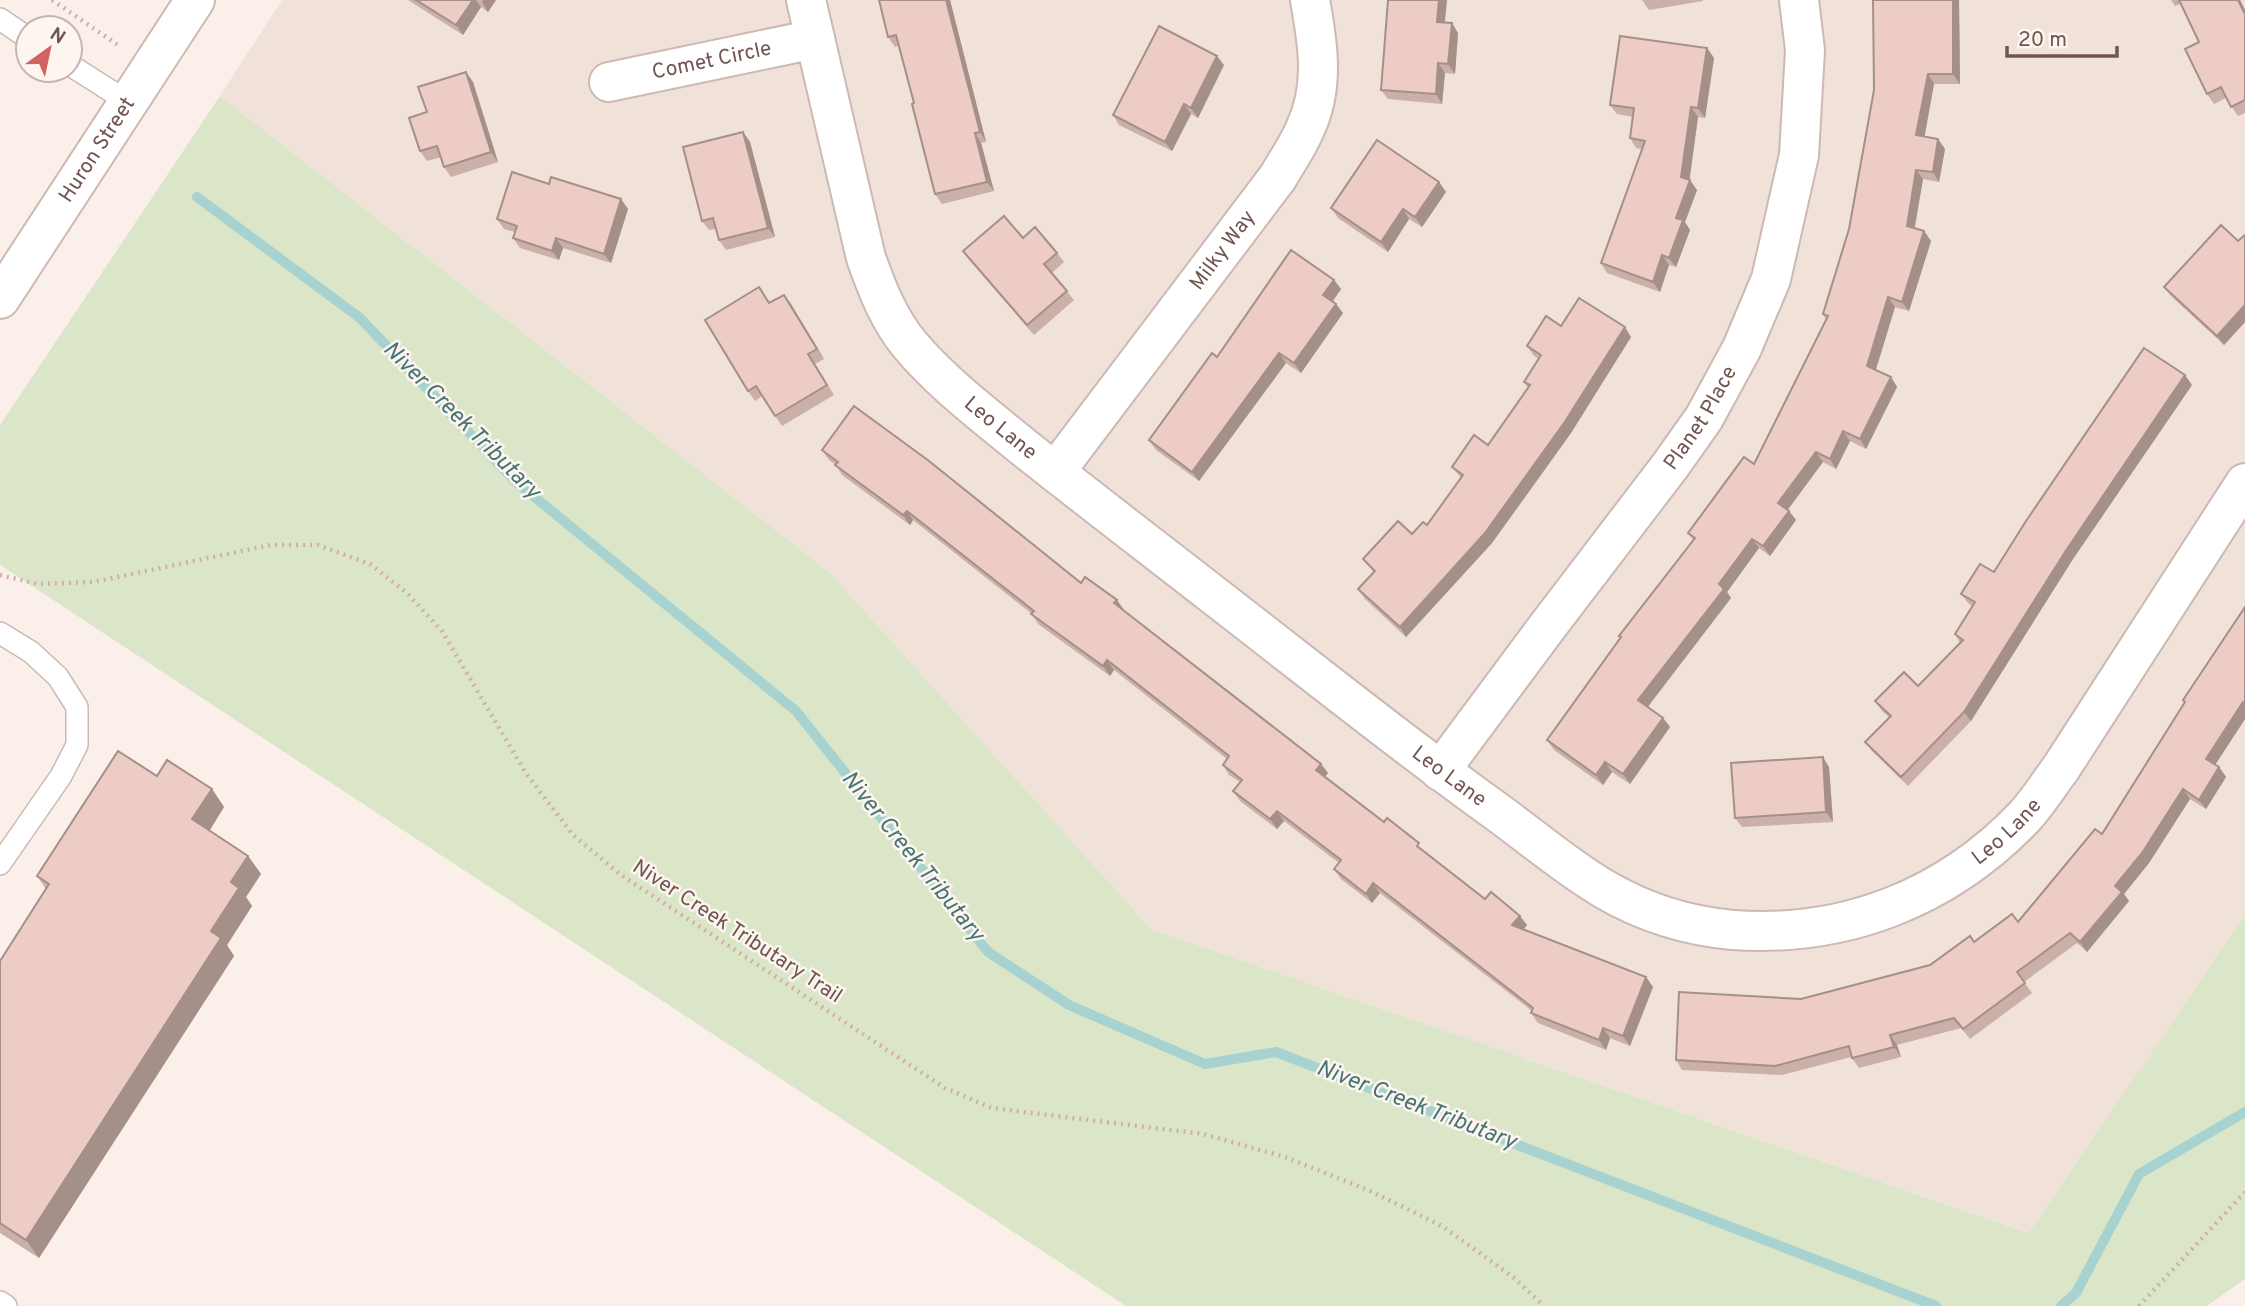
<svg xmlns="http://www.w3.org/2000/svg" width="2245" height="1306" viewBox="0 0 2245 1306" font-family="Overpass,sans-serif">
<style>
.residential{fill:#f0e1d9}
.green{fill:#dbe6c9}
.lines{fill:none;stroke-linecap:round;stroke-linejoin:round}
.stream{stroke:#a8d2d0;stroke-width:10}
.service-casing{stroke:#cdb9b3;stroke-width:24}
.minor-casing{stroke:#cdb9b3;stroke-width:42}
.secondary-casing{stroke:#cfb8b1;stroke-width:42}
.path{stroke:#d1afa7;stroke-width:4.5;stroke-dasharray:2 5;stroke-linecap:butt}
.service{stroke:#fff;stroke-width:21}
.minor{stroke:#fff;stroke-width:38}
.secondary{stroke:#fff;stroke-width:38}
.wall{fill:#cbafa9}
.shaded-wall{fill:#a58f89}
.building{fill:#ecccc4;stroke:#a58f89;stroke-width:2}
.labels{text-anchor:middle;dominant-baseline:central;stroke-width:5;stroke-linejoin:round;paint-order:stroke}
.street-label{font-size:21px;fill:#715550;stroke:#fdf5ef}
.water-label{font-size:23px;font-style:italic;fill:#467472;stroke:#fdf5ef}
</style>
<rect width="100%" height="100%" fill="#faf0e9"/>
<polygon class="residential" points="282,0 2245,0 2245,915 2030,1233 1151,929 829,572 220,96"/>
<polygon class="green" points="220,96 829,572 1151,929 2029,1233 2245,915 2245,1279 2207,1306 1126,1306 0,565 0,425"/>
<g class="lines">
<g class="stream">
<polyline points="197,197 360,318 515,481 796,711 988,952 1069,1005 1205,1064 1276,1052 1936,1306"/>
<polyline points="2061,1306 2076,1293 2139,1174 2245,1112"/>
</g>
<g class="service-casing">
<g id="service">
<polyline points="0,19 28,38"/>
<polyline points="70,65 128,102"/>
<polyline points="0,633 31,652 58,677 77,707 77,745 61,776 0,864"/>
<polyline points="0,1302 6,1306"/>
</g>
</g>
<g class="minor-casing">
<g id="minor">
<path id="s1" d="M806,0L866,258C877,289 889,320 910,345C942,383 983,414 1022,446C1085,496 1149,545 1212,594C1308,668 1402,744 1500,814C1534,839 1568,868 1604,889C1643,912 1688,926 1733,930C1845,938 1947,898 2025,816C2038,802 2049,784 2061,768L2245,483"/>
<path id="s2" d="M609,82L815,39"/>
<path id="s3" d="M1055,472L1278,177C1287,161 1298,146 1305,129C1325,87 1318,44 1310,0"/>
<path id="s4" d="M1440,771L1547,627L1670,466L1704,418L1742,348L1771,279L1799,155L1805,50L1799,0"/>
</g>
</g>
<g class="secondary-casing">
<g id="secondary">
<path id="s5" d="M0,299L195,0"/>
</g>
</g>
<g class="path">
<polyline points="52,0 121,47"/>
<polyline points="0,575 38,584 93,582 271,545 318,545 370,564 407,593 442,631 525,772 573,835 621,875 945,1088 992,1108 1203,1134 1285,1157 1368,1190 1442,1226 1513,1277 1544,1306"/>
<polyline points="2139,1306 2245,1192"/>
</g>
<use href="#service" class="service"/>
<use href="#minor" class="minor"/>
<use href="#secondary" class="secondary"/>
</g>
<g class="wall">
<polygon points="408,0 496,0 488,12 481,7 463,35"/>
<polygon points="879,0 950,0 986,142 981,143 994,191 942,204 935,194 914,103 899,46 895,47 888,37"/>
<polygon points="1642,0 1703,0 1703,1 1649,10"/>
<polygon points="1959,0 1960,84 1934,84 1924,137 1945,149 1939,182 1923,179 1915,228 1924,231 1931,241 1909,311 1895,307 1876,370 1891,377 1897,387 1866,449 1850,441 1836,469 1823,462 1788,510 1796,520 1770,556 1759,548 1727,592 1731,598 1648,707 1663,718 1670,727 1630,784 1612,772 1603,785 1554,750 1547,740 1693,540 1688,533 1754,464 1826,320 1823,314"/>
<polygon points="2171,0 2240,0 2245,10 2245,113 2238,116 2226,98 2214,104 2207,94 2199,42 2180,4 2175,6"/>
<polygon points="1445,22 1458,33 1455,74 1445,73 1442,104 1388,99 1381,90"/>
<polygon points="1707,48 1714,58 1705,118 1698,117 1689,180 1697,190 1685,222 1690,230 1676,267 1669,265 1660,292 1607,273 1601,263 1642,149 1636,148 1630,138 1633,117 1617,114 1610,105"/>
<polygon points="1224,65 1198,118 1191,114 1172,151 1119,125 1113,115"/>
<polygon points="473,82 498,162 451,177 444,167 441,157 427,161 420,151 427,112"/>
<polygon points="743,132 750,142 775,237 726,250 719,240 716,229 709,230 702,221"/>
<polygon points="1439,182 1446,192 1422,227 1409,219 1388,252 1338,218 1331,208"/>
<polygon points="549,184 621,199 628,209 611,263 563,248 559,260 520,248 513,238 515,232 504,229 497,219"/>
<polygon points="2245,235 2245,322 2224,345 2171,296 2164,287 2238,241"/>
<polygon points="1023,238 1057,253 1064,262 1052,273 1074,300 1034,335 970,261 963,251"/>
<polygon points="1334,280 1341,289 1333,301 1343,313 1301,373 1286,363 1199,481 1156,450 1149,440 1217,357"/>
<polygon points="784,295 824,359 815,364 834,395 782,426 762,396 755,401 748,391 770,303"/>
<polygon points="1561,326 1631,337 1571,433 1492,543 1406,637 1365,599 1358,589 1374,573 1363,559 1412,534 1427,525 1461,478 1452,467 1488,445 1528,388 1524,382 1539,359 1534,356 1527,346"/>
<polygon points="2192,385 2073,559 1971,721 1908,786 1872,751 1865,742 1889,717 1882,711 1875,701 1918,686 1960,643 1955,634 1972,606 1968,603 1961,594 1994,572"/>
<polygon points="822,450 1081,583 1124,610 1123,610 1321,764 1328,773 1325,777 1384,822 1426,853 1485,899 1520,916 1527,925 1524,929 1646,977 1653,987 1630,1046 1610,1038 1606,1050 1538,1023 1531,1013 1532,1011 1380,893 1372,903 1341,879 1334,869 1339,863 1284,821 1277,829 1240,801 1233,791 1240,782 1229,775 1223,765 1227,759 1114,670 1110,676 1038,624 1032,614 913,520 910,525 842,475 836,465 829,460"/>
<polygon points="2245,607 2245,719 2215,765 2219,767 2226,777 2206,809 2190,799 2149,863 2124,894 2129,901 2087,952 2077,943 2024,982 2032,993 1970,1039 1961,1028 1897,1045 1901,1057 1859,1068 1851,1057 1782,1075 1682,1070 1676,1060 1801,999 1930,965 1974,942 2018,922 2102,834 2185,702 2183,700"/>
<polygon points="1829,767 1833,822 1742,827 1735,818"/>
<polygon points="157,776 212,789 224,807 209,831 248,856 261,874 246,897 252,906 227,945 234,956 39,1258 0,1233 0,961 46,889 37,876"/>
</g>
<g class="shaded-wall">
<polygon points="473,0 476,0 481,7 463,35 456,25"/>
<polygon points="483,0 496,0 488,12 482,2"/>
<polygon points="946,0 950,0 986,142 980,132"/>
<polygon points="1439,0 1447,0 1444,31 1437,22"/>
<polygon points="1953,0 1959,0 1960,84 1953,74"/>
<polygon points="2238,0 2240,0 2245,10 2245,14"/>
<polygon points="1452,23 1458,33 1455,74 1448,64"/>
<polygon points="1707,48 1714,58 1705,118 1698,108"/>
<polygon points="1217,56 1224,65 1198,118 1191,108"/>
<polygon points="1438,63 1445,73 1442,104 1436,94"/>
<polygon points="466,72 473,82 498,162 491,152"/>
<polygon points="1928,74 1934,84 1923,145 1916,135"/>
<polygon points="1184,104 1191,114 1172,151 1165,142"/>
<polygon points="1691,107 1698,117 1689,184 1690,180 1697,190 1685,222 1690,230 1676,267 1669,258 1676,218"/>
<polygon points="743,132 750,142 775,237 768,228"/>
<polygon points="975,133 981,143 994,191 987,182"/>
<polygon points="1938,139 1945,149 1939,182 1933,172"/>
<polygon points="1916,170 1923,179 1913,235 1907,226"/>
<polygon points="1439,182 1446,192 1422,227 1415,217"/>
<polygon points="621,199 628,209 611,263 604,254"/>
<polygon points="1403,209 1409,219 1388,252 1381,242"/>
<polygon points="1924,231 1931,241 1909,311 1902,302"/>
<polygon points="556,238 563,248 559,260 552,251"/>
<polygon points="1662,255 1669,265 1660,292 1653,282"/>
<polygon points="1334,280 1341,289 1330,305 1323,295"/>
<polygon points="784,295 791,304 824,359 817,349"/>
<polygon points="1888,297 1895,307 1874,375 1867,366"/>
<polygon points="1336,304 1343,313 1301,373 1294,363"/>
<polygon points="2245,305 2245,322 2224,345 2217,336"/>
<polygon points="1625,327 1631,337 1571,433 1492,543 1406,637 1400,627"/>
<polygon points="1279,353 1286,363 1199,481 1192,472"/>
<polygon points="2185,375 2192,385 2073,559 1971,721 1964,712 2067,549"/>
<polygon points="1891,377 1897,387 1866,449 1860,439"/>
<polygon points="1843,431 1850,441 1836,469 1830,459"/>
<polygon points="1816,452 1823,462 1785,513 1778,503"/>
<polygon points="907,511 913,520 910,525 903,515"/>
<polygon points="1789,511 1796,520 1770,556 1763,546"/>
<polygon points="1752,539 1759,548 1727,592 1731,598 1645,710 1638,700 1719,584"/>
<polygon points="1117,600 1124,610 1121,613 1114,603"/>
<polygon points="1107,660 1114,670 1110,676 1103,666"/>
<polygon points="2243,702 2245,705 2245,719 2213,768 2206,759"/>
<polygon points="1663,718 1670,727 1630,784 1623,774"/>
<polygon points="1823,757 1829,767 1833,822 1826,812"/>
<polygon points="1605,762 1612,772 1603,785 1596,775"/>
<polygon points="1321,764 1328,773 1323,779 1316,770"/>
<polygon points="2219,767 2226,777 2206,809 2199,800"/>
<polygon points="212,789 224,807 205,838 192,819"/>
<polygon points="2183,789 2190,799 2149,863 2124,894 2129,901 2087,952 2080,942 2115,886"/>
<polygon points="1277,811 1284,821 1277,829 1270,819"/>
<polygon points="248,856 261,874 246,897 252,906 227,945 234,956 39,1258 26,1240 211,931 231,882"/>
<polygon points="1373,883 1380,893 1372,903 1366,894"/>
<polygon points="1520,916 1527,925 1519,935 1512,925"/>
<polygon points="1646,977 1653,987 1630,1046 1623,1036"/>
<polygon points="1603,1028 1610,1038 1606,1050 1599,1040"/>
<polygon points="1890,1035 1897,1045 1901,1057 1894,1047"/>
</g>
<g class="building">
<polygon points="416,0 473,0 456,25"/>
<polygon points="879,0 946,0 980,132 975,133 987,182 935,194 912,104 914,103 896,35 888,37"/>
<polygon points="1388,0 1439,0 1437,22 1452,23 1448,64 1438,63 1436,94 1381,90"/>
<polygon points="1873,0 1953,0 1953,74 1928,74 1916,135 1938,139 1933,172 1916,170 1907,226 1924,231 1902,302 1888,297 1867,366 1891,377 1860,439 1843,431 1830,459 1816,452 1778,503 1789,511 1763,546 1752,539 1719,584 1724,589 1638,700 1663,718 1623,774 1605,762 1596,775 1547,740 1621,637 1619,636 1695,538 1688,533 1744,457 1754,464 1828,316 1823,314 1849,229 1874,90"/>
<polygon points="2179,0 2238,0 2245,14 2245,100 2231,107 2221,87 2207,94 2185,49 2199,42"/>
<polygon points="1159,26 1217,56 1191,108 1184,104 1165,142 1113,115"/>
<polygon points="1620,36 1707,48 1698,108 1691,107 1681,177 1690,180 1676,218 1683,220 1669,258 1662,255 1653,282 1601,263 1645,141 1630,138 1634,108 1610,105"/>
<polygon points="466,72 491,152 444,167 437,146 420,151 409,118 427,112 418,87"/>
<polygon points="743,132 768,228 719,240 713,218 702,221 683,147"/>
<polygon points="1377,140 1439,182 1415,217 1403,209 1381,242 1331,208"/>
<polygon points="512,172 549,184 551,177 621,199 604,254 556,238 552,251 513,238 517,226 497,219"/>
<polygon points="1004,216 1023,238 1035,227 1057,253 1044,264 1067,291 1027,325 963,251"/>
<polygon points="2221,225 2238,241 2245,235 2245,305 2217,336 2164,287"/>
<polygon points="1291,250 1334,280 1323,295 1336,304 1294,363 1279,353 1192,472 1149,440 1212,353 1217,357"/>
<polygon points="759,287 769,303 784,295 817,349 808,354 827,385 775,416 756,386 748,391 705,320"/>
<polygon points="1579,298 1625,327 1564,423 1485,533 1400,627 1358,589 1375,571 1363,559 1398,521 1412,534 1423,522 1427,525 1463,475 1452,467 1474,435 1488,445 1530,385 1524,382 1541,355 1527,346 1546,316 1561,326"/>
<polygon points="2144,348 2185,375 2067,549 1964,712 1901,777 1865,742 1891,716 1875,701 1904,672 1918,686 1963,640 1955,634 1975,602 1961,594 1980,564 1994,572 2026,521"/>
<polygon points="854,406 929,461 1081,583 1085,577 1117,600 1114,603 1321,764 1316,770 1384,822 1387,818 1419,843 1417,846 1485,899 1491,892 1520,916 1512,925 1646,977 1623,1036 1603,1028 1599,1040 1531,1013 1533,1008 1373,883 1366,894 1334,869 1341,860 1277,811 1270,819 1233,791 1242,780 1223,765 1229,756 1107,660 1103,666 1031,614 1034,611 907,511 903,515 835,465 838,462 822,450"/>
<polygon points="2245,607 2245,703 2243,702 2206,759 2219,767 2199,800 2183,789 2142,853 2115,886 2122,892 2080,942 2070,933 2017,972 2025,983 1963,1029 1954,1018 1890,1035 1894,1047 1852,1058 1849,1046 1775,1066 1676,1060 1679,992 1801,999 1930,965 1970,936 1974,942 2012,914 2018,922 2095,829 2102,834 2185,702 2183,700"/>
<polygon points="118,751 157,776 167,760 212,789 192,819 248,856 231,882 239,888 211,931 221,938 26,1240 0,1223 0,961 49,884 37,876"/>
<polygon points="1823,757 1826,812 1735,818 1731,763"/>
</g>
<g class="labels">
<g class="street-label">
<text stroke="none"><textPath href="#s2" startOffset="105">Comet Circle</textPath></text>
<text stroke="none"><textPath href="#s5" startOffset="178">Huron Street</textPath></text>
<text stroke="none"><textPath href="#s3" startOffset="278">Milky Way</textPath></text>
<text stroke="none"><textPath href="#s4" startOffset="439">Planet Place</textPath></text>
<text stroke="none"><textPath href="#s1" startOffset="486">Leo Lane</textPath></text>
<text stroke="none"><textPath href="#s1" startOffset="1054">Leo Lane</textPath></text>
<text stroke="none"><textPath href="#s1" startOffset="1682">Leo Lane</textPath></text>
<text transform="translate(737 932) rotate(33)">Niver Creek Tributary Trail</text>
</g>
<g class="water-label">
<text transform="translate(461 421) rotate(45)">Niver Creek Tributary</text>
<text transform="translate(912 857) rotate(51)">Niver Creek Tributary</text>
<text transform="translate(1416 1106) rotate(21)">Niver Creek Tributary</text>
</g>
</g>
<g transform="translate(49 49) rotate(33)"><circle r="33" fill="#fdf5ef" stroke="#c5b5af" stroke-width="2"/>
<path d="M0-5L12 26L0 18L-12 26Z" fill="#d3615f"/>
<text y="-10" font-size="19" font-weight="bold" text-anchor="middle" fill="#715550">N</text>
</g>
<path d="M2007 46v10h110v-10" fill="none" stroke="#715550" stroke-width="3.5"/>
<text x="2018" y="46" font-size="21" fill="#715550" stroke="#fdf5ef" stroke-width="5" paint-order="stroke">20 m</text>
</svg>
